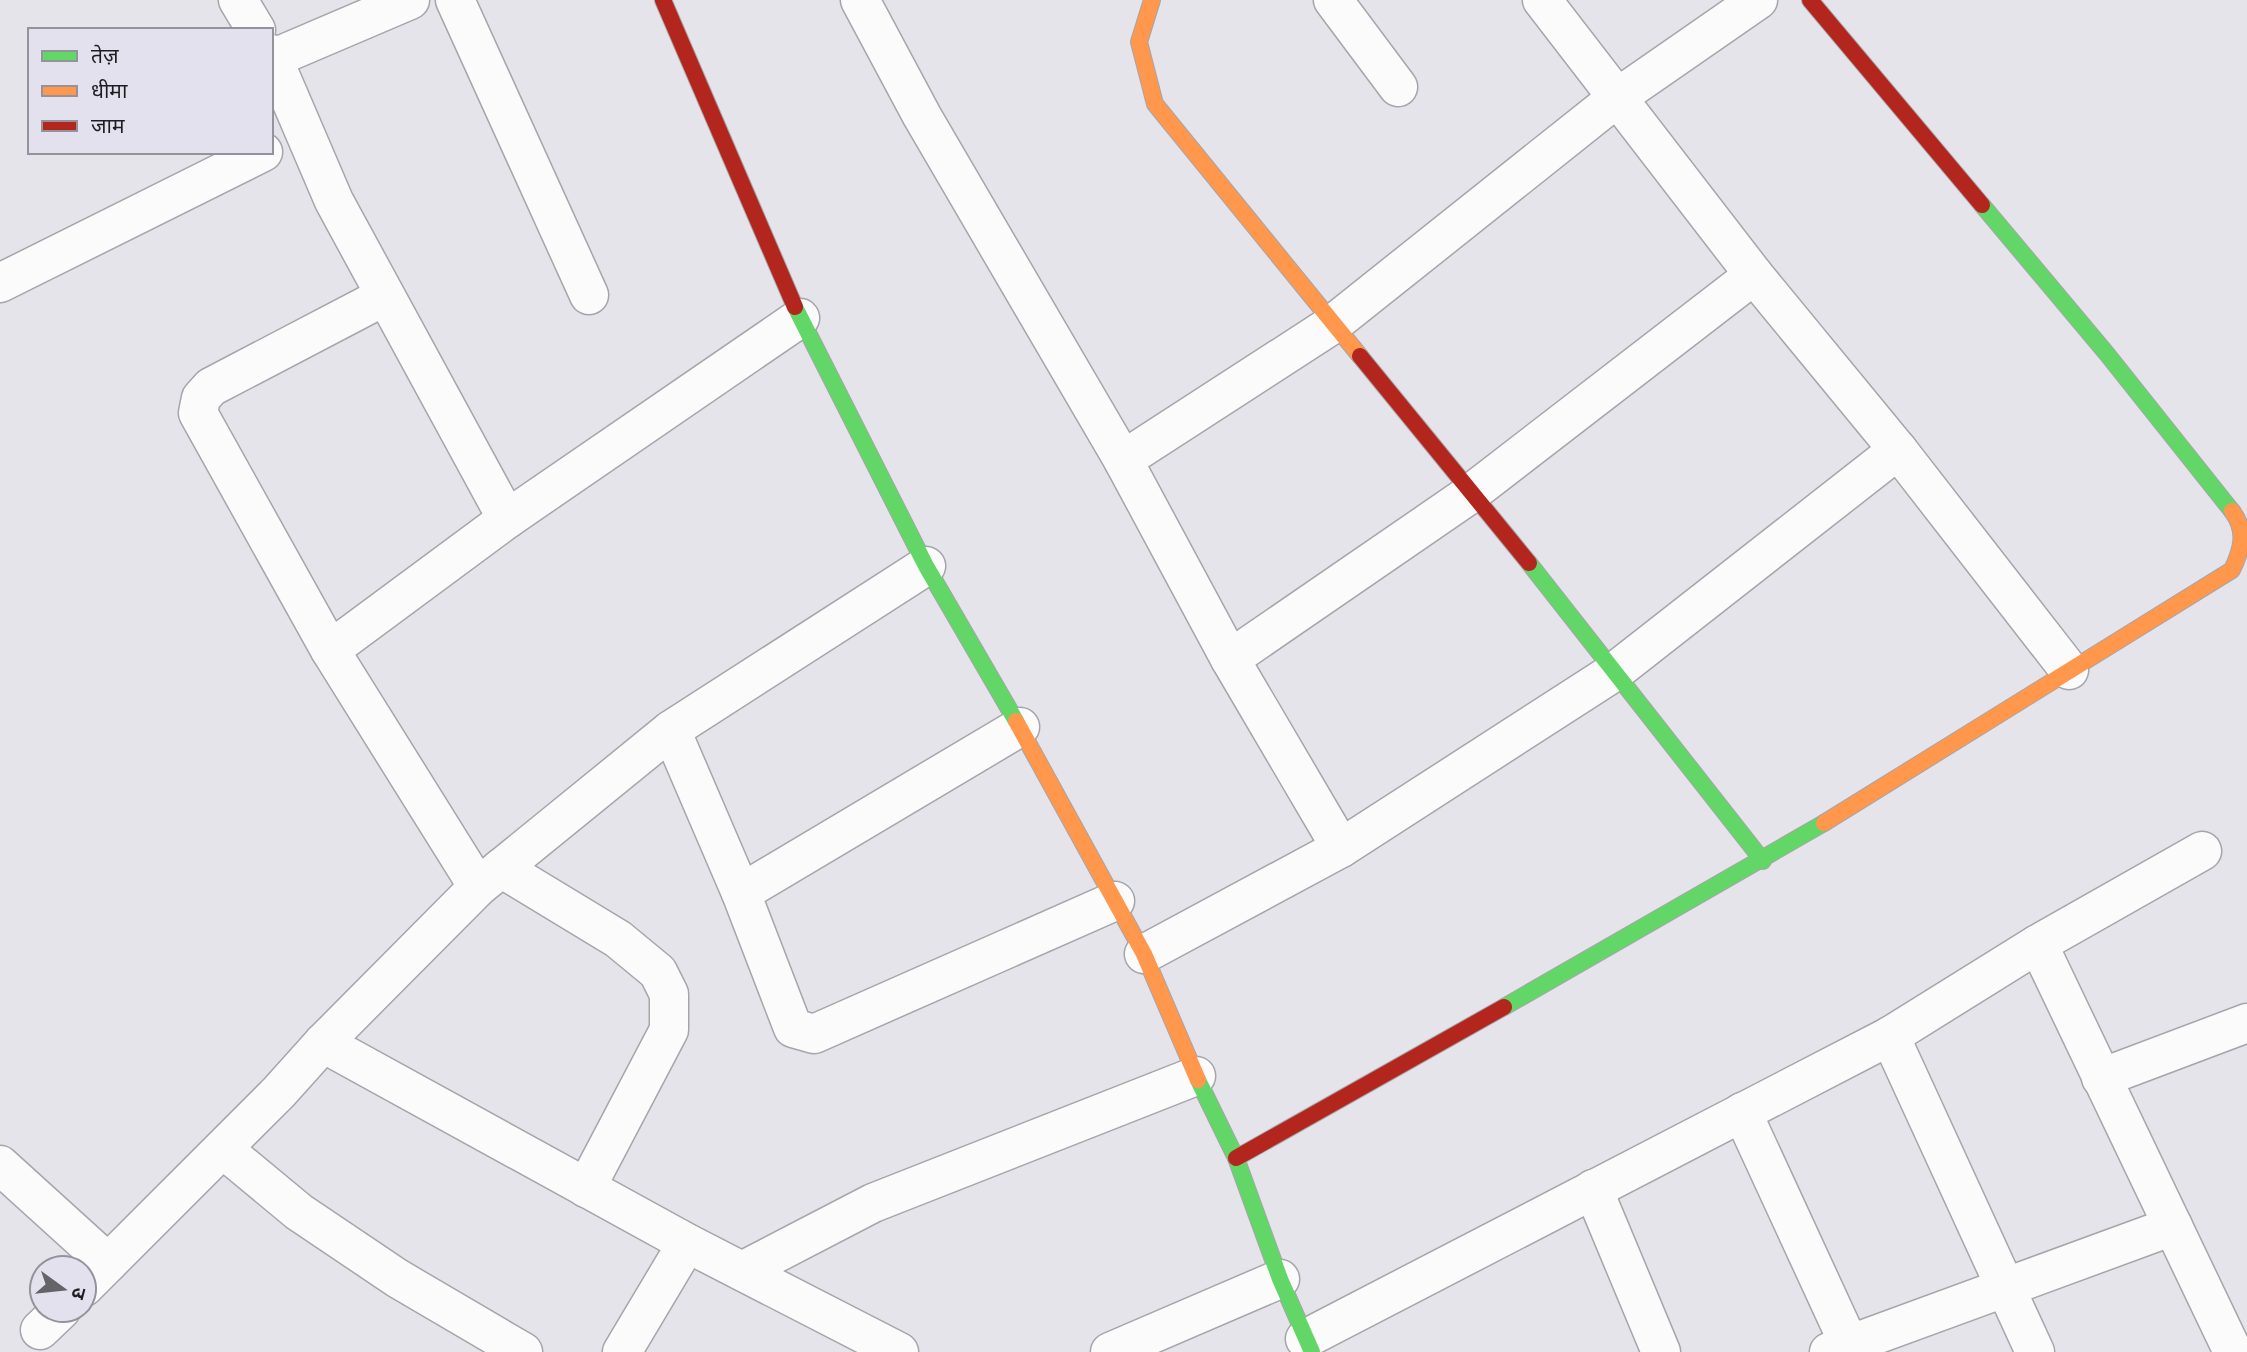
<svg xmlns="http://www.w3.org/2000/svg" width="2247" height="1352" viewBox="0 0 2247 1352" font-family="Roboto,'Noto Sans Devanagari',sans-serif">
<style>
.lines{fill:none;stroke-linecap:round;stroke-linejoin:round}
.street-casing{stroke:#a6a5aa;stroke-width:41}
.fast-casing{stroke:#a6a5aa;stroke-width:18}
.slow-casing{stroke:#a6a5aa;stroke-width:18}
.jam-casing{stroke:#a6a5aa;stroke-width:18}
.street{stroke:#fbfbfc;stroke-width:38}
.fast{stroke:#63d668;stroke-width:16}
.slow{stroke:#ff974d;stroke-width:16}
.jam{stroke:#b3261e;stroke-width:16}
</style>
<rect width="100%" height="100%" fill="#e5e4eb"/>
<g class="lines">
<g class="street-casing">
<g id="street">
<polyline points="238,0 256,30"/>
<polyline points="455,0 589,295"/>
<polyline points="860,0 922,116 1123,460 1230,659 1341,848"/>
<polyline points="1333,0 1398,87"/>
<polyline points="1542,0 1754,275 1898,450 2069,670"/>
<polyline points="271,54 334,201 507,519"/>
<polyline points="274,58 410,0"/>
<polyline points="0,283 263,152"/>
<polyline points="385,296 211,387 201,398 198,413 330,650 478,887"/>
<polyline points="1123,460 1333,324 1618,97 1758,0"/>
<polyline points="330,650 507,519 800,318"/>
<polyline points="1230,659 1470,494 1754,275"/>
<polyline points="671,730 741,893 793,1028 814,1034 1115,901"/>
<polyline points="501,868 618,939 658,972 669,994 669,1030 586,1188"/>
<polyline points="741,893 1020,727"/>
<polyline points="2038,944 2233,1352"/>
<polyline points="1144,954 1341,848 1617,670 1898,450"/>
<polyline points="1890,1036 2035,1352"/>
<polyline points="323,1043 478,887 671,730 926,566"/>
<polyline points="2101,1078 2247,1023"/>
<polyline points="1742,1112 1849,1344"/>
<polyline points="223,1149 299,1212 397,1278 523,1352"/>
<polyline points="0,1165 108,1263"/>
<polyline points="1593,1189 1661,1352"/>
<polyline points="742,1271 873,1203 1196,1076"/>
<polyline points="84,1287 279,1092 323,1043 687,1243 899,1352"/>
<polyline points="40,1330 61,1310"/>
<polyline points="1305,1339 1890,1036 2038,944 2202,851"/>
<polyline points="622,1352 687,1243"/>
<polyline points="1110,1352 1280,1279"/>
<polyline points="1829,1352 2173,1226"/>
</g>
</g>
<g class="fast-casing">
<g id="fast">
<polyline points="1982,205 2107,354 2232,511"/>
<polyline points="795,307 926,566 1016,721"/>
<polyline points="1529,563 1763,861"/>
<polyline points="1504,1007 1824,823"/>
<polyline points="1198,1080 1236,1158 1280,1279 1312,1352"/>
</g>
</g>
<g class="slow-casing">
<g id="slow">
<polyline points="1152,0 1139,42 1155,104 1360,356"/>
<polyline points="1016,721 1144,954 1198,1080"/>
<path d="M1824,823L2232,570C2242,549 2247,531 2232,511"/>
</g>
</g>
<g class="jam-casing">
<g id="jam">
<polyline points="663,0 795,307"/>
<polyline points="1810,0 1982,205"/>
<polyline points="1360,356 1529,563"/>
<polyline points="1236,1158 1504,1007"/>
</g>
</g>
<use href="#street" class="street"/>
<use href="#fast" class="fast"/>
<use href="#slow" class="slow"/>
<use href="#jam" class="jam"/>
</g>
<rect x="28" y="28" width="245" height="126" fill="#e3e1ee" stroke="#94939c" stroke-width="2"/>
<rect x="42" y="51" width="35" height="10" fill="#63d668" stroke="#94939c" stroke-width="2"/>
<text x="91" y="63" font-size="21" fill="#1e1d22">तेज़</text>
<rect x="42" y="86" width="35" height="10" fill="#ff974d" stroke="#94939c" stroke-width="2"/>
<text x="91" y="98" font-size="21" fill="#1e1d22">धीमा</text>
<rect x="42" y="121" width="35" height="10" fill="#b3261e" stroke="#94939c" stroke-width="2"/>
<text x="91" y="133" font-size="21" fill="#1e1d22">जाम</text>
<g transform="translate(63 1289) rotate(105)"><circle r="33" fill="#e3e1ee" stroke="#94939c" stroke-width="2"/>
<path d="M0-5L12 26L0 18L-12 26Z" fill="#646368"/>
<text y="-10" font-size="19" font-weight="bold" text-anchor="middle" fill="#1e1d22">उ</text>
</g>
</svg>
